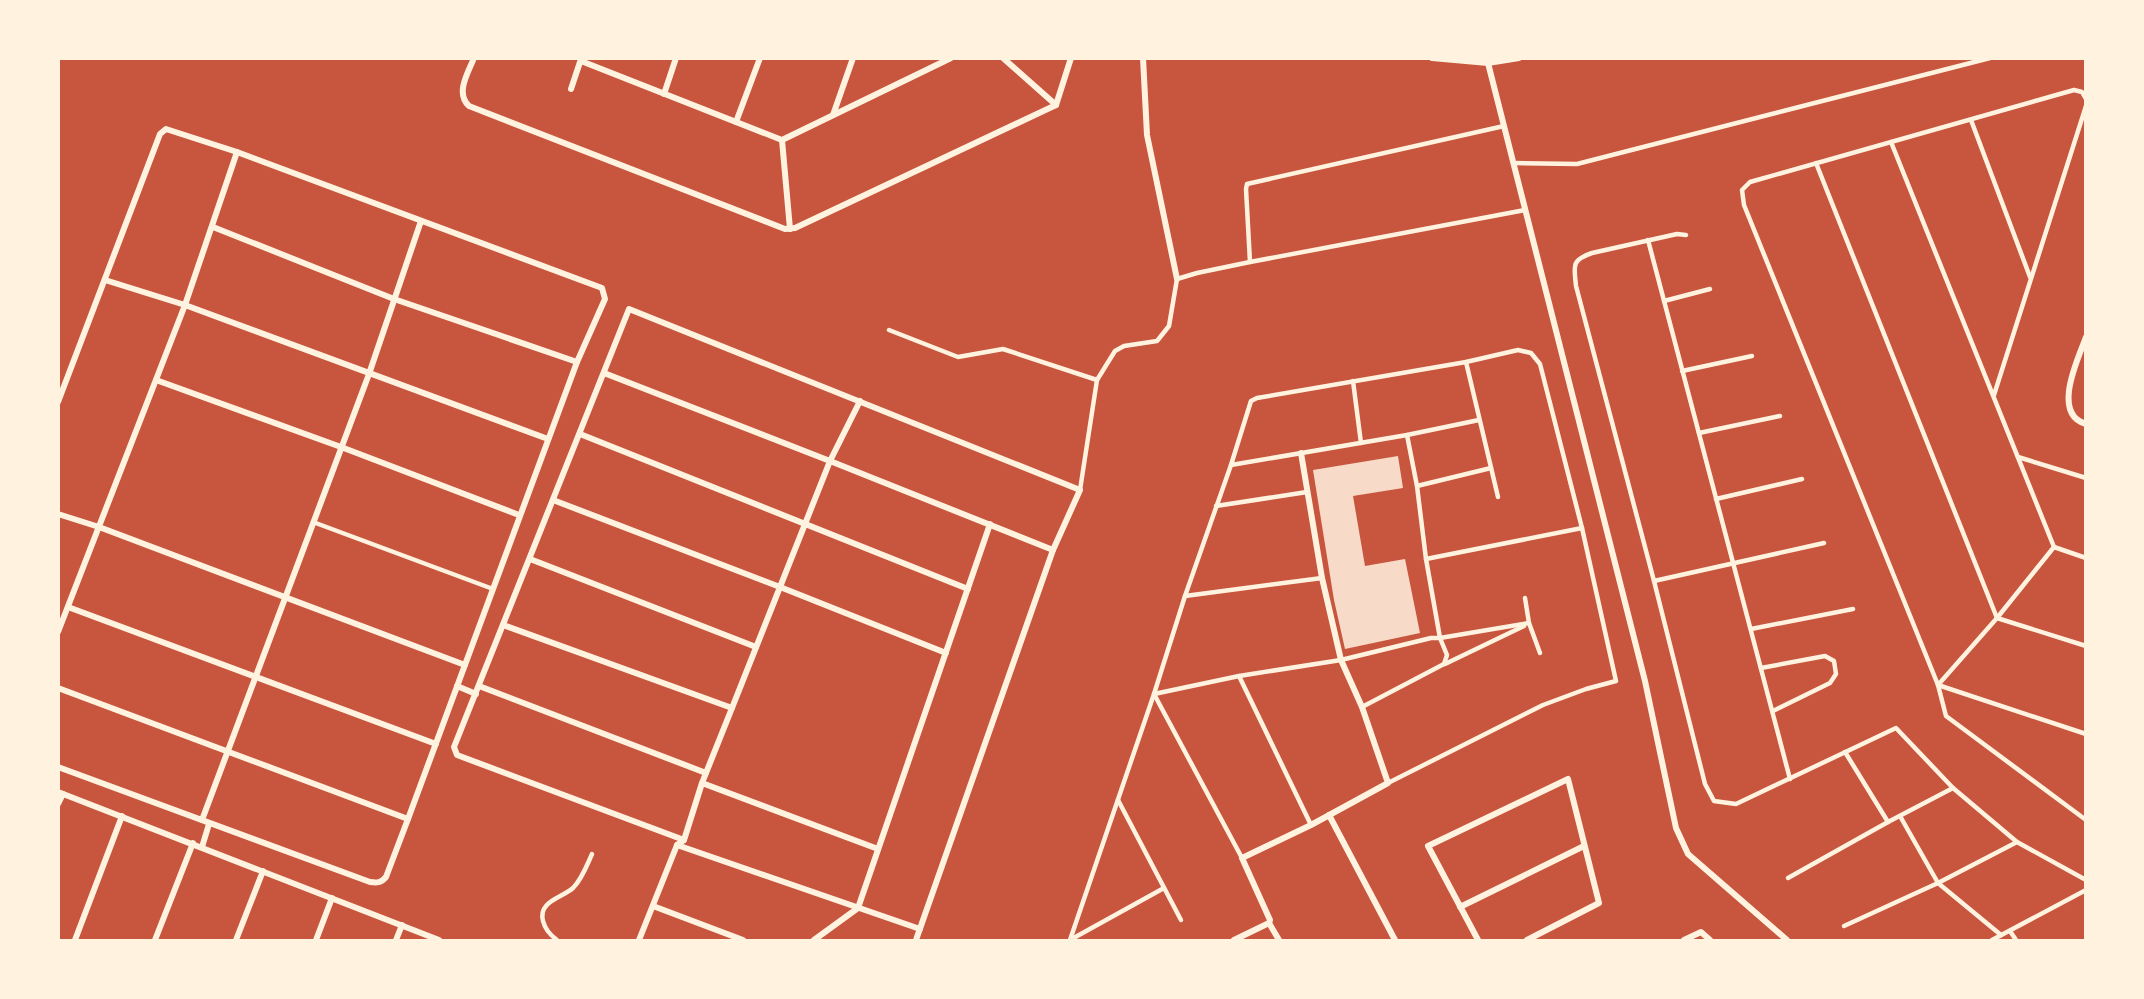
<svg xmlns="http://www.w3.org/2000/svg" width="2144" height="999" viewBox="0 0 2144 999" font-family="Overpass,sans-serif">
<style>
.building{fill:#f7dbc8}
.lines{fill:none;stroke-linecap:round;stroke-linejoin:round}
.service{stroke:#fff3e0;stroke-width:4.5}
.minor{stroke:#fff3e0;stroke-width:6}
</style>
<rect width="100%" height="100%" fill="#c8553d"/>
<polygon class="building" points="1398,456 1403,488 1353,496 1365,566 1405,559 1420,633 1345,649 1334,600 1313,470"/>
<g class="lines">
<g class="service">
<polyline points="2086,99 2082,92 2074,90 1750,182 1742,190 1744,205 1938,685 1946,716 2086,820"/>
<polyline points="1971,120 2030,277"/>
<polyline points="1891,142 2054,547 2086,558"/>
<polyline points="1513,163 1577,164 1990,58"/>
<polyline points="1816,163 1997,618 2086,646"/>
<path d="M1686,235L1677,234L1592,253C1571,260 1574,266 1576,286L1654,581L1705,784L1714,801L1736,804L1896,728L1953,788L2017,842L2086,880"/>
<polyline points="1648,240 1790,779"/>
<polyline points="1250,262 1246,189 1247,184 1504,126"/>
<polyline points="1664,301 1710,289"/>
<polyline points="889,330 958,357 1003,349 1097,380"/>
<polyline points="1466,362 1498,497"/>
<polyline points="1682,371 1752,356"/>
<polyline points="1353,381 1361,443"/>
<polyline points="1994,395 2086,106"/>
<polyline points="1699,433 1780,416"/>
<polyline points="1407,435 1417,486 1426,559 1582,528"/>
<polyline points="2018,457 2086,478"/>
<polyline points="1231,465 1407,435 1479,420"/>
<polyline points="1417,486 1491,468"/>
<polyline points="1080,490 1097,380 1115,351 1124,346 1157,341 1169,326 1177,279 1197,273 1250,262 1525,210"/>
<polyline points="1716,499 1802,479"/>
<polyline points="1216,506 1307,492"/>
<polyline points="313,522 493,589"/>
<polyline points="2054,547 1997,618 1938,685 2086,734"/>
<polyline points="1426,559 1440,638 1529,623"/>
<polyline points="1654,581 1824,543"/>
<polyline points="1185,596 1322,578"/>
<polyline points="1525,598 1529,623 1540,653"/>
<polyline points="1751,629 1853,609"/>
<polyline points="1445,664 1524,626"/>
<polyline points="1761,668 1825,656 1834,661 1836,674 1830,683 1773,711"/>
<polyline points="1239,676 1311,825"/>
<polyline points="1845,752 1888,822"/>
<polyline points="1118,800 1181,920"/>
<polyline points="1900,816 1938,883 2001,935"/>
<polyline points="1242,858 1154,694 1239,676 1341,660 1431,638 1440,638 1447,655 1444,664 1362,707"/>
<polyline points="1788,878 1888,822 1953,788"/>
<polyline points="1844,926 1938,883 2017,842"/>
<polyline points="2010,931 2016,940"/>
<path d="M557,940C550,935 545,929 543,921C538,901 562,898 573,888C582,879 587,865 592,854"/>
<polyline points="1070,940 1154,694 1185,596 1231,465 1251,401 1257,398 1466,362 1518,350 1531,353 1540,364 1582,528 1616,681 1586,689 1543,705 1388,783"/>
<polyline points="1070,940 1164,888"/>
<polyline points="1992,940 2086,890"/>
</g>
<g class="minor">
<path d="M474,58C468,73 455,93 469,106L785,229L795,228L1056,105L1071,58"/>
<polyline points="1003,58 1056,105"/>
<polyline points="1143,58 1147,135 1177,279"/>
<polyline points="1432,58 1488,63 1519,58"/>
<polyline points="581,61 782,140 951,58"/>
<polyline points="1488,63 1645,681 1676,828 1688,854 1787,940"/>
<polyline points="571,89 581,59"/>
<polyline points="664,94 676,58"/>
<polyline points="833,115 853,58"/>
<polyline points="736,122 760,58"/>
<polyline points="782,140 790,229"/>
<polyline points="213,227 394,299 577,362"/>
<polyline points="105,280 185,305 548,439"/>
<path d="M2086,337C2078,359 2051,414 2086,424"/>
<polyline points="604,373 830,461 1053,550"/>
<polyline points="156,380 341,447 519,515"/>
<path d="M58,402L160,134L166,129L237,152L602,288L605,299L577,362L408,819L386,877C381,883 377,883 370,882L58,767"/>
<polyline points="580,434 968,589"/>
<polyline points="553,500 780,587 946,653"/>
<polyline points="58,514 99,527 465,665"/>
<polyline points="530,559 756,647"/>
<polyline points="68,607 436,744"/>
<polyline points="503,625 732,708"/>
<polyline points="58,632 185,305 237,152"/>
<polyline points="457,686 476,694"/>
<polyline points="479,686 706,773"/>
<polyline points="58,688 408,819"/>
<polyline points="702,783 878,849"/>
<polyline points="58,792 439,940"/>
<polyline points="58,804 63,794"/>
<polyline points="1329,815 1395,940"/>
<polyline points="202,820 369,374 421,221"/>
<polyline points="684,840 457,755 454,747 629,309 1080,490 1053,550 916,940"/>
<polyline points="677,845 920,929"/>
<polyline points="202,847 209,824"/>
<polyline points="653,906 743,940"/>
<polyline points="1460,907 1584,846"/>
<polyline points="1269,923 1279,940"/>
<polyline points="75,940 122,816"/>
<polyline points="155,940 193,843"/>
<polyline points="236,940 263,871"/>
<polyline points="316,940 332,898"/>
<polyline points="396,940 402,925"/>
<polyline points="639,940 677,845 684,840 702,783 732,708 830,461 860,401"/>
<polyline points="814,940 858,908 990,524"/>
<polyline points="1234,940 1269,923 1270,920 1242,858 1311,825 1388,783 1362,707 1341,660 1322,578 1301,453"/>
<polyline points="1478,940 1428,846 1568,779 1599,903 1527,940"/>
<polyline points="1684,940 1701,932 1710,940"/>
</g>
</g>
<rect width="2144" height="999" fill="none" stroke="#fff3e0" stroke-width="120"/>
</svg>
